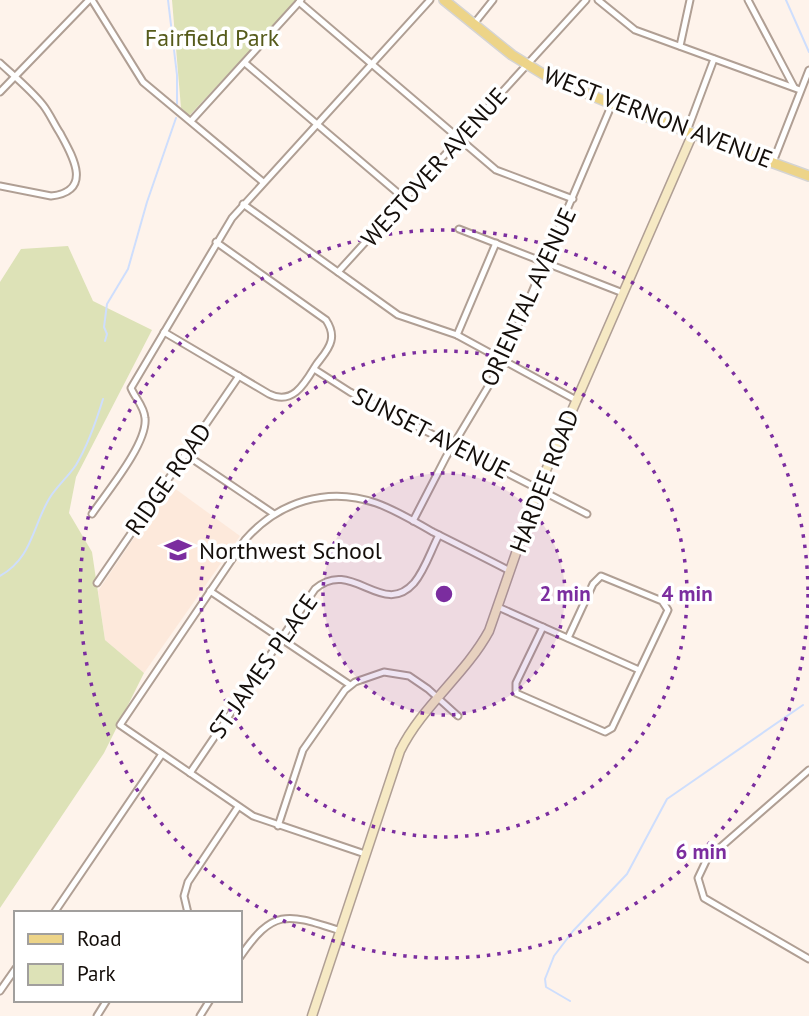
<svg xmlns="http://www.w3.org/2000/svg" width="809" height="1016" viewBox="0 0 809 1016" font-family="'PT Sans',sans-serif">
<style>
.built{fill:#fde9db}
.green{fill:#dde2b7}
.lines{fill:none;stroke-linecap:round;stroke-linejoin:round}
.stream{stroke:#cedefd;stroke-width:2}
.street-casing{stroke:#b09f94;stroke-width:9}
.secondary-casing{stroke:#b09f94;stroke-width:11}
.primary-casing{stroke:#d5d4d3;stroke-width:12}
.street{stroke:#fff;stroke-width:5}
.secondary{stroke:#f6e9c4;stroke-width:8}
.primary{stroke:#edd488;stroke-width:9}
.ring{fill:none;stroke:#7b2d9f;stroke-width:3.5;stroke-dasharray:3.5 7}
.labels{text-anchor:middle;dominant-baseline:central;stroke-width:7;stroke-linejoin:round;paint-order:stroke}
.park-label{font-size:24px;fill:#565b1b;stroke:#fff}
.street-label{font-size:24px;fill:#140e0a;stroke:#fff}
.poi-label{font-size:24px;fill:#140e0a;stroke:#fff;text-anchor:start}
.centre{fill:#7b2d9f;stroke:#fff;stroke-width:3.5}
.ring-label{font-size:21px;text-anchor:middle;font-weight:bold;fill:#7b2d9f;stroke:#fff;stroke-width:7;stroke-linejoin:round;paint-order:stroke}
</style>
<rect width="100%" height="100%" fill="#fef3eb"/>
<polygon class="built" points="170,485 240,536 144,673 105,640 98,591"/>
<g class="green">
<polygon points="172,0 297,0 189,116 181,108"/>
<polygon points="68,246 93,301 152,330 76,477 69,513 92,552 105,640 144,673 104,753 0,908 0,282 21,249"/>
</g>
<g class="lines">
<g class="stream">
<polyline points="168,0 177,75 177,104"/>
<polyline points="786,0 809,52"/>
<polyline points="105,341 107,334 104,327 107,304 128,269 147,202 176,118"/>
<path d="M0,576C32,558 32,528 49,499C56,487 68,477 76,465C88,445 96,422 103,399"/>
<polyline points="570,1001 546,987 545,979 554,956 573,931 627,874 667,799 803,705"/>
</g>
<g class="street-casing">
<g id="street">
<polyline points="92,0 143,82 263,182"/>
<polyline points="598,0 635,30 800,90"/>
<polyline points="748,0 794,87"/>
<polyline points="299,2 496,170 573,199"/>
<polyline points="473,25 493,0"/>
<polyline points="680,46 690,0"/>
<path d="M0,63C14,76 31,90 43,105C50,114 54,124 60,133C72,155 94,191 51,196L0,186"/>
<polyline points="245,63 405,199"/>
<polyline points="0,92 89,0"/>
<polyline points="191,121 301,0"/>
<polyline points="687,131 714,59"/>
<polyline points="773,162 809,70"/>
<polyline points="243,204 398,315 457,335 576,400"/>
<polyline points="459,229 623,293"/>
<polyline points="338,272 586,0"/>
<path d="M164,332L269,394C293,406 305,383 316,365C321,358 329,350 331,341C333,333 330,326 326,320L216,242"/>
<polyline points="457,335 496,243"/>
<polyline points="314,369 350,392 587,514"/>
<polyline points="185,454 274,514"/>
<path d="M92,514C107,492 148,443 145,418C144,406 135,398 131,388L232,218L430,0"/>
<polyline points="413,521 446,457 501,365 612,104"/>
<polyline points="97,583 239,376"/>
<polyline points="210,591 350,685"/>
<polyline points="498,607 639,670"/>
<polyline points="543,627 516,683 516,693 605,732 612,728 668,610 662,601 601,576 593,584 568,638"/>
<polyline points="809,770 707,859 698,878 704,898 809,959"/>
<path d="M190,773L315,589C352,557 382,619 414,583C425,570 431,550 439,535"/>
<polyline points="278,826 303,750 345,690 355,682 384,672 409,676 428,689 458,716"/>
<path d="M365,854L253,816L120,725L245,540C278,502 327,486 376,503C396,510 415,522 433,532C459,545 485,558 510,571"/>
<polyline points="54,913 162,754"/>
<polyline points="188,913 184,896 188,882 238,807"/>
<path d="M240,957C274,907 288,914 341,931"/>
<polyline points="0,991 16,968"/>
<polyline points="97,1016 107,1000"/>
<polyline points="200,1016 210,1000"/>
</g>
</g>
<g class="secondary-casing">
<path id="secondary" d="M312,1016L400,751C422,706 465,675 489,631L540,484L693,133"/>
</g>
<g class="primary-casing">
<polyline id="primary" points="444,0 512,55 548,77 612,104 809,176"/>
</g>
<use href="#street" class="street"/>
<use href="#secondary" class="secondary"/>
<use href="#primary" class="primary"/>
</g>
<circle cx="444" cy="594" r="121" fill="#7b2d9f" fill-opacity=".12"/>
<g class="ring">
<circle cx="444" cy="594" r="121"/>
<circle cx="444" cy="594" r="243"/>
<circle cx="444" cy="594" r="364"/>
</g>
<defs>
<g id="school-bare" transform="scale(2.1)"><path d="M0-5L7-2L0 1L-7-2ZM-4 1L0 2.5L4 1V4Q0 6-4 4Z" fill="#7b2d9f" stroke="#fff" stroke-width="2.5" paint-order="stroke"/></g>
</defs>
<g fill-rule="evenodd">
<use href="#school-bare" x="178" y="550"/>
</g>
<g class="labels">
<g class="park-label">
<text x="212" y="37">Fairfield Park</text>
</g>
<g class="street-label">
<text transform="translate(658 117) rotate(21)">WEST VERNON AVENUE</text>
<text transform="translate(434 167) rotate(-48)">WESTOVER AVENUE</text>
<text transform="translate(528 297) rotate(-65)">ORIENTAL AVENUE</text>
<text transform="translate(431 433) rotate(27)">SUNSET AVENUE</text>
<text transform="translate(168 479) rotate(-55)">RIDGE ROAD</text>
<text transform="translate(544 481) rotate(-69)">HARDEE ROAD</text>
<text transform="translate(263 666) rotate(-55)">ST JAMES PLACE</text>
</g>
<g class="poi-label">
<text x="199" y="550">Northwest School</text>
</g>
</g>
<circle cx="444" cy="594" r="10" class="centre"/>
<g class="ring-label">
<text x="565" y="601">2 min</text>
<text x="687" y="601">4 min</text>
<text x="701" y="859">6 min</text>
</g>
<rect x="14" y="911" width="228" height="91" fill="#ffffff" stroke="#a19f9d" stroke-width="2"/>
<rect x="28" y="934" width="35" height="10" fill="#edd488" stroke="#a19f9d" stroke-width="2"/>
<text x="77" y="946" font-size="21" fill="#140e0a">Road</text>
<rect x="28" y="964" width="35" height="21" fill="#dde2b7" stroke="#a19f9d" stroke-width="2"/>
<text x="77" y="981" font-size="21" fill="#140e0a">Park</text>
</svg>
